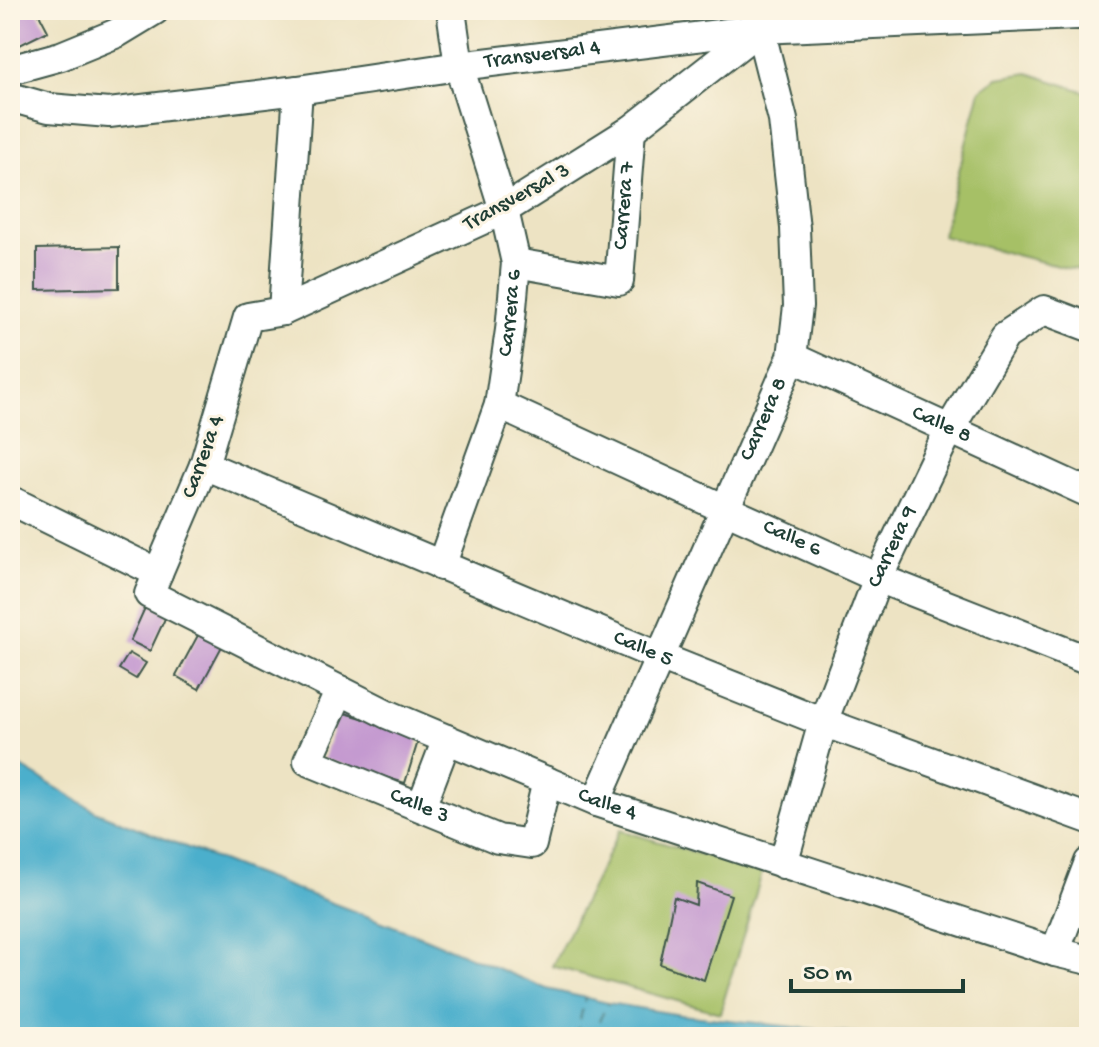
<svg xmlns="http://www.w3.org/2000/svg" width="1099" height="1047" viewBox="0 0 1099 1047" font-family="'Gochi Hand',sans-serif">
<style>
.green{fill:#a6c066;stroke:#627e4d;stroke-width:2}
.water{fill:#4cafcc;stroke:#367680;stroke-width:2}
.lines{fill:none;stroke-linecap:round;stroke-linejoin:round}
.ferry{stroke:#2c5f62;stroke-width:2;stroke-dasharray:10 8;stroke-linecap:butt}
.building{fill:#c49ad0}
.minor-casing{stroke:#3e5649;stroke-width:32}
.minor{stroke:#fff;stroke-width:28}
.labels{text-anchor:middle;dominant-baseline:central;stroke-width:6;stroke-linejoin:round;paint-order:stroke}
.street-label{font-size:22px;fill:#1f3d34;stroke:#fcf5e5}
</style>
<rect width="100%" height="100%" fill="#fcf5e5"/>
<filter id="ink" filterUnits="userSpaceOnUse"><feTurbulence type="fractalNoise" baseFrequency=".0125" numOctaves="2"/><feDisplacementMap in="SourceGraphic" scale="16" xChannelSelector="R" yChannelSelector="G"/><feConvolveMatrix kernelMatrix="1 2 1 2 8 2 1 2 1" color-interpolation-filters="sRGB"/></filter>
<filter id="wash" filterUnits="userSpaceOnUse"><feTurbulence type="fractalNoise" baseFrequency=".006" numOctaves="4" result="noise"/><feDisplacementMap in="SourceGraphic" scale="32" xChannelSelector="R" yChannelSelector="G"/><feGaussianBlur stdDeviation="1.8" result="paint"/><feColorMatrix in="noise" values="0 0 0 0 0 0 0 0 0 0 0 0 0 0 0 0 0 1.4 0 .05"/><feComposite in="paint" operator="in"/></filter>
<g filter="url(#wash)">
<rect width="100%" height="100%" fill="#ede3c3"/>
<g class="green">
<polygon points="1028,73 1089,93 1089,271 1066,268 942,236 980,90 998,78"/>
<polygon points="620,830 762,873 720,1013 552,966"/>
</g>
<polygon class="water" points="10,760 97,812 239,868 425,938 547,989 608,1003 681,1015 889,1037 10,1037"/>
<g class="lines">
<g class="ferry">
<polyline points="576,1037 585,998"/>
<polyline points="591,1037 608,1003"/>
</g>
</g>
<g id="blocks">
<g class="building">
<polygon points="10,10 37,10 48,31 10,50"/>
<polygon points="119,247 119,288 37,290 37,249"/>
<polygon points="148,601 169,610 150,651 130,641"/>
<polygon points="204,624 227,637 199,689 176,676"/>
<polygon points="129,653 146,663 136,679 119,669"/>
<polygon points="338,711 420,735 405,783 324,759"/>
<polygon points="697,883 731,895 704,980 660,964 674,897 696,905"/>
</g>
</g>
</g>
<g filter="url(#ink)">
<use href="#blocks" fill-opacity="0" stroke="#3e5649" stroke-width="2"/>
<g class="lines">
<g class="minor-casing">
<g id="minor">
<path id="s1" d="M760,29L631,130L504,210L283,311L248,317L204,465L149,594L387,714L596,802L1055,952L1089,960"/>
<polyline points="10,70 61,56 117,33 155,10"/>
<path id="s2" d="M10,97L49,108L109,113L298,90L459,66L760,29L1077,15"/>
<path id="s3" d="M516,263L619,281L631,130"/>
<polyline points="283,311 298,90"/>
<path id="s4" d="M792,357L1089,493"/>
<path id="s5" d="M499,405L725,509L878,578L1089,661"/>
<path id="s6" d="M204,465L660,657L823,722L1089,819"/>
<polyline points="10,500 158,573"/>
<path id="s7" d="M441,566L499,405L510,330L516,263L504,210L459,66L451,10"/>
<path id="s8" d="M340,690L308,761L498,839L532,844L547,781"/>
<path id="s9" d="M596,802L792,357L798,306L795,228L783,120L760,29V12"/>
<polyline points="421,807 447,739"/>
<path id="s10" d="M783,864L823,722L878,578L949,430L1005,336L1044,310L1089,327"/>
<polyline points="1055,952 1089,862"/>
</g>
</g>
<use href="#minor" class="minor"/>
</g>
</g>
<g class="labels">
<g class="street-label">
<text stroke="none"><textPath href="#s2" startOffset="538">Transversal 4</textPath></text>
<text transform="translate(517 198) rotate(-29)">Transversal 3</text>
<text stroke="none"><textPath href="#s3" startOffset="180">Carrera 7</textPath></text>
<text stroke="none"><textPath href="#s7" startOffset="264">Carrera 6</textPath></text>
<text stroke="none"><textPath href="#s9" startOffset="418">Carrera 8</textPath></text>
<text stroke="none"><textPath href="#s4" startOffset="164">Calle 8</textPath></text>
<text transform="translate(204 457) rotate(-70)">Carrera 4</text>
<text stroke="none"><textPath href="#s5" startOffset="322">Calle 6</textPath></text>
<text stroke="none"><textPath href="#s10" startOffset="336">Carrera 9</textPath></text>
<text stroke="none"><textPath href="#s6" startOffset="476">Calle 5</textPath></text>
<text stroke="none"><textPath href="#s1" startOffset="1392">Calle 4</textPath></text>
<text stroke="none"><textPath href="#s8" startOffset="198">Calle 3</textPath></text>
</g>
</g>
<rect width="1099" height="1047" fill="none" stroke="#fcf5e5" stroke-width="40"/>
<path d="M791 979v12h172v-12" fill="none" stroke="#1f3d34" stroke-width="4"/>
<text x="803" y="979" font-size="24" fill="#1f3d34" stroke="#fcf5e5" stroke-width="6" paint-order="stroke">50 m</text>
</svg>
